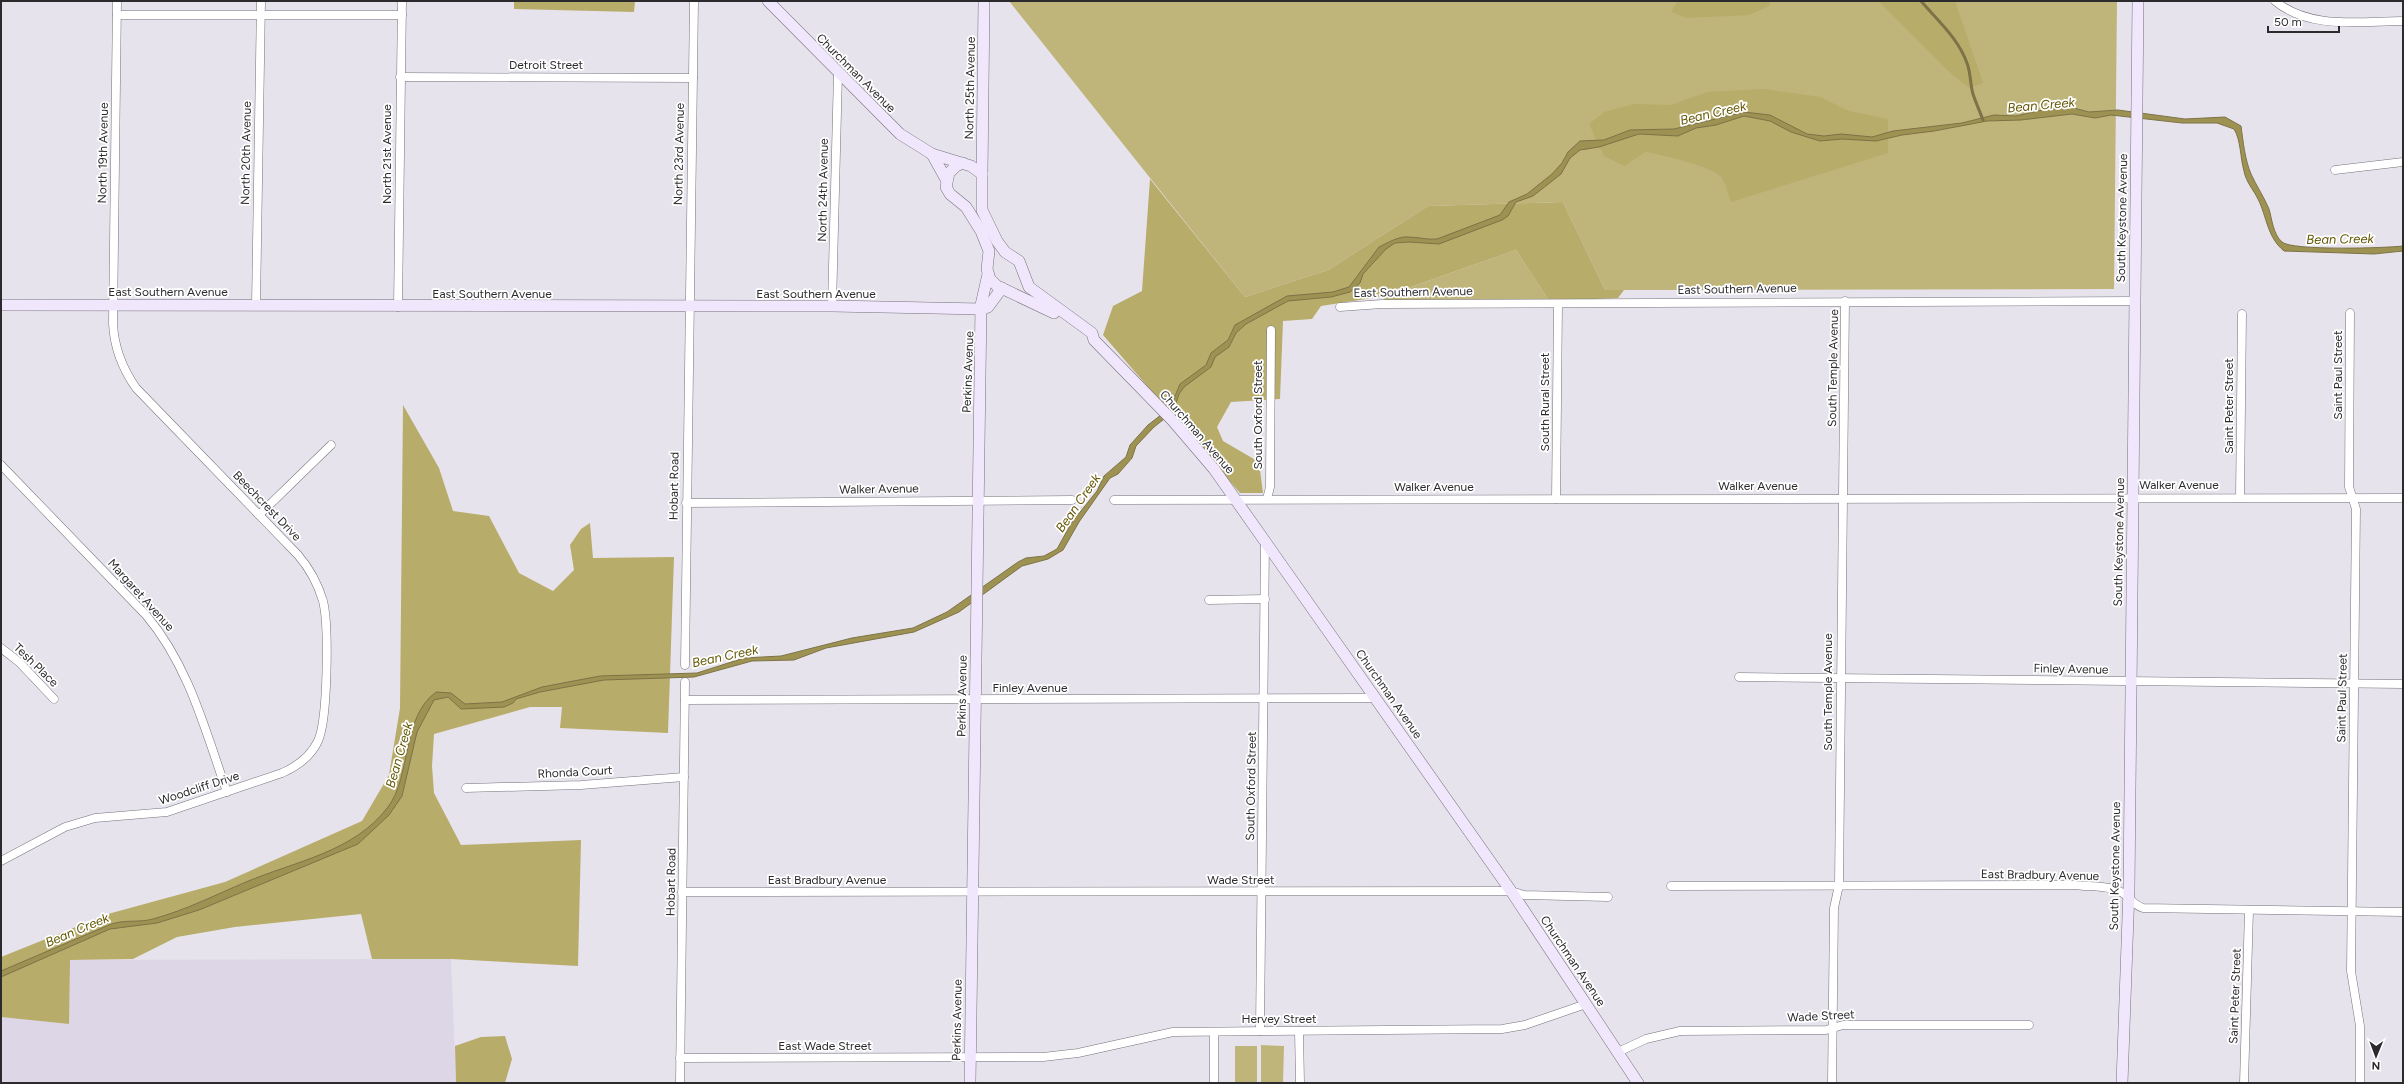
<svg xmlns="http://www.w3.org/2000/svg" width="2404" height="1084" viewBox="0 0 2404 1084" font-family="Figtree,sans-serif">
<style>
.built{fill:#dcd6e6}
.green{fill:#bfb479}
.forest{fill:#b8ac6b}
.water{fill:#9e9252;stroke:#7c7347}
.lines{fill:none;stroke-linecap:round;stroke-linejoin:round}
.stream{stroke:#7c7347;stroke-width:3}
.street-casing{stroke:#75727a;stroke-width:9}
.secondary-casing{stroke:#75727a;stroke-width:12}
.street{stroke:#fff;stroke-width:8}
.secondary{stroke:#f1e7fd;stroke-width:11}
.labels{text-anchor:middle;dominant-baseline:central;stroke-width:3.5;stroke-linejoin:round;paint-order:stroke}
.street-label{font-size:12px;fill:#2b2a2d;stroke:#fff}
.water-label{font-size:13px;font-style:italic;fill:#645704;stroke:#fff}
</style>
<rect width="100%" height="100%" fill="#e7e3ed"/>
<polygon class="built" points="451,959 456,1083 1,1083 1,1017 69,1024 69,960"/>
<g class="green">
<polygon points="1009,1 2117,1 2114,289 1605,290 1563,202 1428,206 1328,270 1245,297"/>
<polygon points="1516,250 1549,301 1384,300 1385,296"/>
<polygon points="1261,1045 1284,1046 1283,1083 1261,1083"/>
<rect x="1235" y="1046" width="22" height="37"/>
</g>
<g class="forest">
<polygon points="514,1 635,1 634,12 514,9"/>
<polygon points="1678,1 1770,1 1769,6 1749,15 1687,18 1671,12"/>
<polygon points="1878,1 1955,1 1983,83 1969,88 1946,69"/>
<path d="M1764,89L1820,97L1849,111L1888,119V153L1731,202C1728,195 1726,184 1722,178C1713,166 1662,155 1646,152L1624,166L1604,156L1589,124L1604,112L1634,104L1671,105L1707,92Z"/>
<polygon points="1150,179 1245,297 1328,270 1428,206 1563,202 1605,290 1624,290 1618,298 1549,301 1516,250 1385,296 1321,306 1312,319 1283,321 1280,399 1231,402 1217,427 1223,441 1259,462 1263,493 1240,493 1103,335 1113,306 1142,291"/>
<polygon points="403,405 439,468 453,511 489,516 519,573 553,591 574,570 570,545 581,529 590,523 593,558 674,557 668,733 560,728 562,707 530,707 434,734 432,766 434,793 461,845 581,840 578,966 451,959 372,959 361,914 235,927 177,937 133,959 70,960 69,1024 1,1017 1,957 108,914 225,882 362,821 389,775 400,708"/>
<polygon points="505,1036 512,1059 505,1083 456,1083 455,1046 481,1037"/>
</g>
<path class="water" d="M2070,107L2089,112L2118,110L2185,119L2225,117L2241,126C2243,141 2245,160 2251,174C2256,185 2264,197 2269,209C2272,219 2273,234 2282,242C2292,251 2386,248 2403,246V251L2374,254L2284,251C2267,237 2267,217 2258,199C2253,189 2246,182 2244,171C2240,157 2241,140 2234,129L2217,123H2182L2111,115L2095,118L2072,114L2021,120L1987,121L1934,131L1902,135L1876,141L1842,139L1820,141L1791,132L1770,121L1744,116L1716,125L1696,128L1678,136L1639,134L1599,147L1580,150L1570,158L1561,174L1533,196L1516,202L1508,216L1502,220L1439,244L1409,242L1395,243L1386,249L1363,274L1360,283L1350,292L1331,297L1288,301L1246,324L1236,333L1229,347L1215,357L1211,367L1184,387L1179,394L1173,412L1154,427L1136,446L1132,458L1118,474L1110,478L1079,522L1063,550L1048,559L1022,566L959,612L914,632L826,648L794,660L752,661L694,677L604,680L540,692L516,699L513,703L504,707L461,709L448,697L434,700L417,732L402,796L389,815L358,844L199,910L157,923L110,929L1,977V971L109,925C123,919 139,923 153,919C186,910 215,895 246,882C296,861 354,852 388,807C412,775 401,718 436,692L451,693L465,704L502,702L542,687L600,676L697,673L744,658L781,656L852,638L913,628L947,612L1018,562L1026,558L1044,556L1057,549L1072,522L1097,491L1104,476L1126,457L1130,445L1148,425L1170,408L1180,384L1206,365L1211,353L1228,340L1235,325L1287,296L1333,292L1349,287L1379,247C1387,243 1399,236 1408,237C1418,237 1426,240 1437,239L1500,215L1509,202L1527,194L1552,174L1562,163L1568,152L1580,141L1604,140L1630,130L1674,129L1744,112L1770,115L1807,134L1824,136L1841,134L1872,137L1893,131L1962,123L1994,115L2016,116L2047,109Z"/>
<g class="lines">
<path class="stream" d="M1921,1C1938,21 1958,38 1967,63C1971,74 1970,84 1973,94C1976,103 1980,112 1983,120"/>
<g class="street-casing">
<g id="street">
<path d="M2275,1C2310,30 2360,21 2403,21"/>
<polyline points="117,15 402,15"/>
<polyline points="400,77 693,78"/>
<polyline points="2335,170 2403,162"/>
<polyline points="256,305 261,1"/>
<polyline points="832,306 838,73"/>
<polyline points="398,307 402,1"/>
<polyline points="1340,307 1382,304 2135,301"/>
<polyline points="2350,313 2349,487 2356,509 2351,971 2360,1026 2360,1083"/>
<path d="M1,465L146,615C189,666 205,730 227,792"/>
<polyline points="2240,498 2242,314"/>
<polyline points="1267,499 1270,487 1271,330"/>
<polyline points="1556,499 1558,305"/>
<polyline points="1114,500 2403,498"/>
<polyline points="686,503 1072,500"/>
<polyline points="259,515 331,445"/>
<polyline points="1209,600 1265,599"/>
<polyline points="1,648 19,662 54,699"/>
<polyline points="685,665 694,1"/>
<polyline points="1739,677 2403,684"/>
<polyline points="685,700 1376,698"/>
<polyline points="466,788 581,785 684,777"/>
<path d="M1,861L65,827L95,818L167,812L282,773C298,766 311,756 318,741C328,719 329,625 323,601C318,584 310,569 298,555L136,388C122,368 114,348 113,323L117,1"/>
<path d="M1671,886L2074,885C2088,887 2108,885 2121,892C2130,897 2133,905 2143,908L2403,912"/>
<polyline points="682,892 1511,891 1524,895 1608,897"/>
<polyline points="1260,1031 1265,542"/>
<polyline points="1299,1031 1300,1083"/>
<polyline points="1214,1032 1214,1083"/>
<polyline points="1618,1052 1646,1039 1680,1031 1826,1030 1843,1025 2029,1025"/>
<polyline points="680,1058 1043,1057 1078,1053 1173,1032 1502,1029 1525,1025 1586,1004"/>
<polyline points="680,1083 685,682"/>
<polyline points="1832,1083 1834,908 1839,885 1845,301"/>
<polyline points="2244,1083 2249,910"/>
</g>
</g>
<g class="secondary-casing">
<g id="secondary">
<polyline points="768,1 900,134 932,154 971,166 982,174 982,210 997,241 1005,252 1019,261 1029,287 1092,333 1094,340 1173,421 1214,469 1511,891 1638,1083"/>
<polyline points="932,154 947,181"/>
<polyline points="963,163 956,166 949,173 946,187 950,194 966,207 981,231 989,251 987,269 990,279 997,286 1054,313"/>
<polyline points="982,174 984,1"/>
<polyline points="1,305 832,306 982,309 988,307 1002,288"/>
<polyline points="970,1083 981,305 988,274"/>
<polyline points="2122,1083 2129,889 2138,1"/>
</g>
</g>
<use href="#street" class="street"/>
<use href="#secondary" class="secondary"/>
</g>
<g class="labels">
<g class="street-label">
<text x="546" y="65">Detroit Street</text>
<text transform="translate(856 73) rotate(45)">Churchman Avenue</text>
<text transform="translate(970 88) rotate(-89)">North 25th Avenue</text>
<text transform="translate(103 153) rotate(-89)">North 19th Avenue</text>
<text transform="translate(246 153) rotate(-89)">North 20th Avenue</text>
<text transform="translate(387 154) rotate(-90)">North 21st Avenue</text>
<text transform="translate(679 154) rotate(-89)">North 23rd Avenue</text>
<text transform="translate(823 190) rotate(-89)">North 24th Avenue</text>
<text transform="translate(2122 218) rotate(-89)">South Keystone Avenue</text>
<text transform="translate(1737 289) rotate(-1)">East Southern Avenue</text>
<text x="168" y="292">East Southern Avenue</text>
<text transform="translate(1413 292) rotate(-1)">East Southern Avenue</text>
<text x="492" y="294">East Southern Avenue</text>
<text x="816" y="294">East Southern Avenue</text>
<text transform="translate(1833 368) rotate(-89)">South Temple Avenue</text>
<text transform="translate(968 372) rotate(-88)">Perkins Avenue</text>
<text transform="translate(2338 375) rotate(-90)">Saint Paul Street</text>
<text transform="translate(1545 402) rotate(-90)">South Rural Street</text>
<text transform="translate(2229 406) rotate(-90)">Saint Peter Street</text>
<text transform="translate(1258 415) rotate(-90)">South Oxford Street</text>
<text transform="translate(1197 432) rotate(49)">Churchman Avenue</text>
<text x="2179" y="485">Walker Avenue</text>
<text transform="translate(674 486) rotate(-89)">Hobart Road</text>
<text x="1758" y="486">Walker Avenue</text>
<text x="1434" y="487">Walker Avenue</text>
<text transform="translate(879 489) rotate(-1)">Walker Avenue</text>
<text transform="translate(267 506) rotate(46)">Beechcrest Drive</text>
<text transform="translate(2119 542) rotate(-89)">South Keystone Avenue</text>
<text transform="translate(141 595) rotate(48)">Margaret Avenue</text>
<text transform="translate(36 665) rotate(44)">Tesh Place</text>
<text transform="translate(2071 669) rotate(1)">Finley Avenue</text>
<text x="1030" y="688">Finley Avenue</text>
<text transform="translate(1828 692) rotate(-90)">South Temple Avenue</text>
<text transform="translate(1389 694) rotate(55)">Churchman Avenue</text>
<text transform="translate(962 696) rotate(-89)">Perkins Avenue</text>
<text transform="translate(2342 698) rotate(-89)">Saint Paul Street</text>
<text transform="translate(575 772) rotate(-3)">Rhonda Court</text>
<text transform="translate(1251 786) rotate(-89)">South Oxford Street</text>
<text transform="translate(199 788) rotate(-18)">Woodcliff Drive</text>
<text transform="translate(2115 866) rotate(-89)">South Keystone Avenue</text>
<text transform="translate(2040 875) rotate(1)">East Bradbury Avenue</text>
<text x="827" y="880">East Bradbury Avenue</text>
<text x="1241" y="880">Wade Street</text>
<text transform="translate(671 882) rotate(-89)">Hobart Road</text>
<text transform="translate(1573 961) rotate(56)">Churchman Avenue</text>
<text transform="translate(2235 996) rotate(-88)">Saint Peter Street</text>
<text transform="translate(1821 1016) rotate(-3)">Wade Street</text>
<text x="1279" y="1019">Hervey Street</text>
<text transform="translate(957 1020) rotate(-89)">Perkins Avenue</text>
<text x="825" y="1046">East Wade Street</text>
</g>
<g class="water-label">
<text transform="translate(2041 105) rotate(-5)">Bean Creek</text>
<text transform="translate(1713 113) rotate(-13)">Bean Creek</text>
<text transform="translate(2340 239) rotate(-1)">Bean Creek</text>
<text transform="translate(1078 503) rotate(-55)">Bean Creek</text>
<text transform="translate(725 656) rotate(-12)">Bean Creek</text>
<text transform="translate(399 755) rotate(-74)">Bean Creek</text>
<text transform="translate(77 930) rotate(-23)">Bean Creek</text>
</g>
</g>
<rect width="2404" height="1084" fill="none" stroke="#2b2a2d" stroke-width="4"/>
<g transform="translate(2376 1056) rotate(181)" stroke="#ffffff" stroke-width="3" paint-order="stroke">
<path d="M0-3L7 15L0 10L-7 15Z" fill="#2b2a2d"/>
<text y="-6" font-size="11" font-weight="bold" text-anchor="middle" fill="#2b2a2d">N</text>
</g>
<path d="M2268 26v6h71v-6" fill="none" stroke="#2b2a2d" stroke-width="2"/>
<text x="2274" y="26" font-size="12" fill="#2b2a2d" stroke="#ffffff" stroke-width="3" paint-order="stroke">50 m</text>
</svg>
